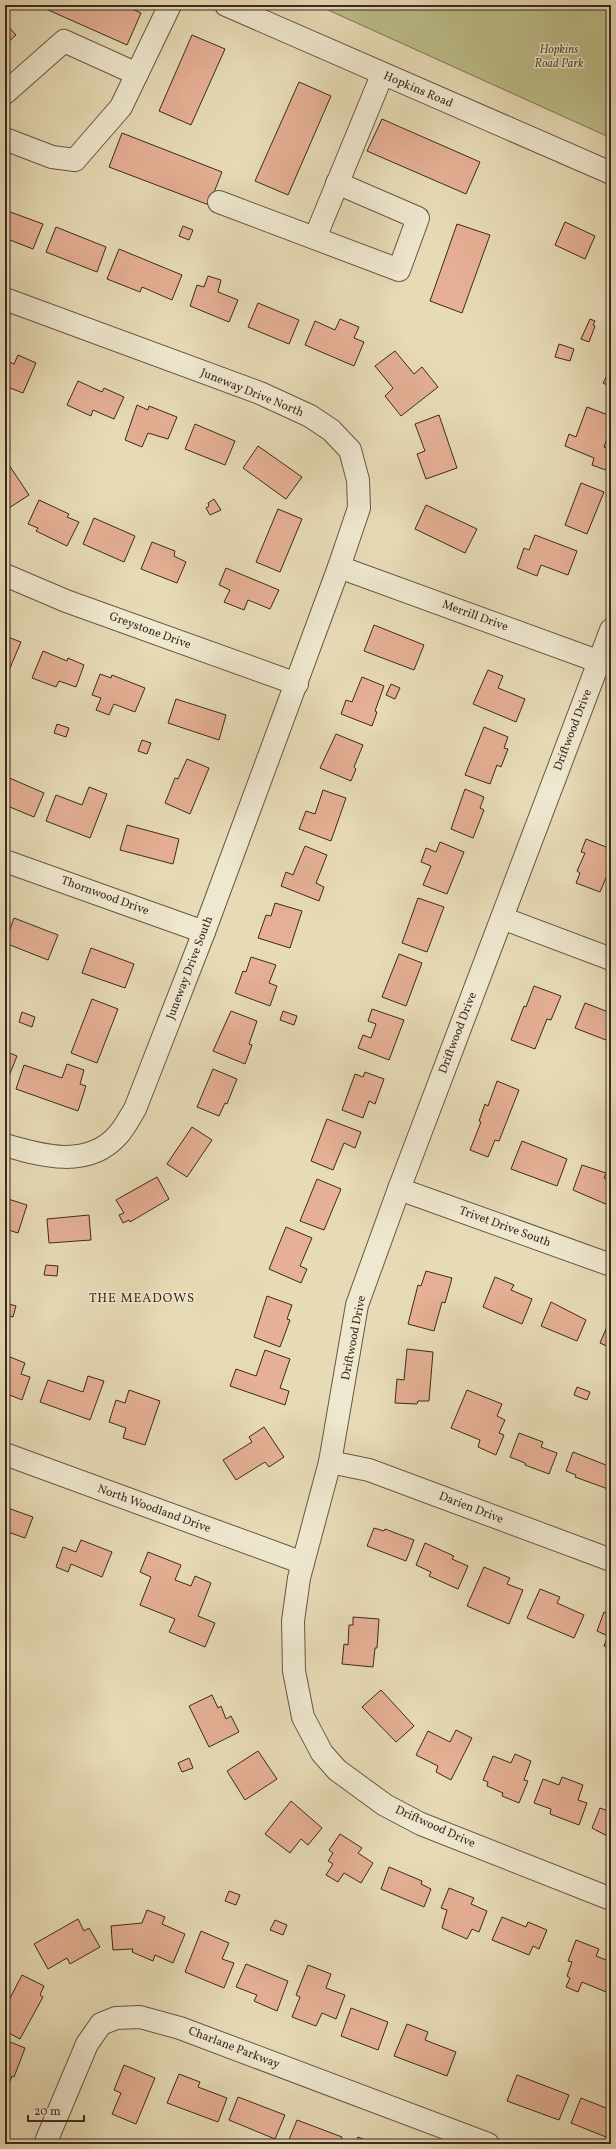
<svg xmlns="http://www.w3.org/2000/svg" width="616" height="2149" viewBox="0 0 616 2149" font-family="Vollkorn,serif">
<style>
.green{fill:#bcbe89;stroke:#7c7454}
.building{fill:#e5b095;stroke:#3d291e}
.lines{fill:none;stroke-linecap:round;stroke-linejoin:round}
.minor-casing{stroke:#685644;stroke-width:24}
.minor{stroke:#efe8d0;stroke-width:22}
.labels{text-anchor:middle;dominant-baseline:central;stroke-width:3;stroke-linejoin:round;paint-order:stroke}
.park-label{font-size:12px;font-style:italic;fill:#5d4e39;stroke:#efe8d0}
.street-label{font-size:12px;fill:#3d291e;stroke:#efe8d0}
.neighbourhood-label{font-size:13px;letter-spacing:1px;fill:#3d291e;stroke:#efe8d0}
</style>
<rect width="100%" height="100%" fill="#e7dbb6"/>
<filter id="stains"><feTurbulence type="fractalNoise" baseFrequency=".005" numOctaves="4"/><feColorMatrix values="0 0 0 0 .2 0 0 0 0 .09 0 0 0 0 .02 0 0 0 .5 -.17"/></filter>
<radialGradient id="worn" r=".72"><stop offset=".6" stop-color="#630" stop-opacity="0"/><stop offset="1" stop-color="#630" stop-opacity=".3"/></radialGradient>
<polygon class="green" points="317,5 611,5 611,138"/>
<g class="building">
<polygon points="37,5 123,5 141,13 127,45"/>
<polygon points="5,23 16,35 5,45"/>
<polygon points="192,35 225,49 191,125 159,111"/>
<polygon points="299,82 331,96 288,195 255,181"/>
<polygon points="382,119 480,162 466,194 367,151"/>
<polygon points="122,133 222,172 209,205 109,167"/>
<polygon points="5,210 43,224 33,249 5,238"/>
<polygon points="565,222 595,236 585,259 555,245"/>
<polygon points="457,224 490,235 462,313 430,301"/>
<polygon points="183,226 193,230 189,240 179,236"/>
<polygon points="56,227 106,247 97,272 46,252"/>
<polygon points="119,249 182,275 172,300 142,287 140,292 107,279"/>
<polygon points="208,276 221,280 218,292 238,300 229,322 190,306 197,285 204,287"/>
<polygon points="258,303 299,320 289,344 248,327"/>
<polygon points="340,319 359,327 354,338 364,342 354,366 305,345 315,321 335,330"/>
<polygon points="590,319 595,321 593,325 595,326 589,342 581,339"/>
<polygon points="559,344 574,349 570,361 555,357"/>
<polygon points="395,351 414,374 422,367 438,387 401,416 385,396 393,388 375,366"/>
<polygon points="18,355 36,363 23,393 5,386 5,360 14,364"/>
<polygon points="611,368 611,387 603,383"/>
<polygon points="78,381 102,392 104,388 124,397 114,419 93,410 91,416 67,405"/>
<polygon points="5,405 10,449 5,449"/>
<polygon points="137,405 148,410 149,406 177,417 168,439 148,433 142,447 125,440"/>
<polygon points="587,407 611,416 611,428 604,447 611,450 611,472 592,465 594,458 565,446 569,434 576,437"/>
<polygon points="439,415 457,468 426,479 417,454 425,451 415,424"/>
<polygon points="195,424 235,441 225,465 185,449"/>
<polygon points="258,446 302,477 286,499 243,468"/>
<polygon points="5,459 29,495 6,510 5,508"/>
<polygon points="581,483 604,492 587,534 565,525"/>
<polygon points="214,499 221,510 210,515 206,508 209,506 208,503"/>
<polygon points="39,500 69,514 67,517 79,522 67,546 36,531 38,528 28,524"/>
<polygon points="426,505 477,529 465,553 415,529"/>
<polygon points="278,509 302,519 280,572 256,562"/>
<polygon points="94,518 135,536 124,562 83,544"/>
<polygon points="535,535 577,551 568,575 541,565 537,576 517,568 524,548 529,550"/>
<polygon points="152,542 175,551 174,556 186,562 177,583 141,569"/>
<polygon points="226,568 279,590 270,609 248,600 244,610 224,602 230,590 219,585"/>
<polygon points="374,625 424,645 414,670 364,651"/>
<polygon points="5,636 21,642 7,675 5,674"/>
<polygon points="43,651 67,661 68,658 84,665 76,687 59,681 56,687 32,678"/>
<polygon points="488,670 503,676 498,688 525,699 516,722 473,704"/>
<polygon points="100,674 111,678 112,675 145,688 135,712 114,704 109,715 96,710 101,698 92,695"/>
<polygon points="362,677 384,686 375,711 377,712 372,726 341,714 346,700 352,702"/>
<polygon points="391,684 400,688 395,699 386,695"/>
<polygon points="176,699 226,715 219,740 168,723"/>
<polygon points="57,724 69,728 66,737 54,733"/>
<polygon points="484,727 508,737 504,748 508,749 501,767 497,765 490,784 465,775"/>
<polygon points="336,734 363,745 354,767 356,769 351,781 320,768"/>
<polygon points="142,740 151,743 147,754 138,751"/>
<polygon points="187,759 209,768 190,814 165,803 175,778 178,779"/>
<polygon points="5,776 44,793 34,817 5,805"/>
<polygon points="89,787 107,794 90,838 46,821 56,795 82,805"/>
<polygon points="465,789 484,797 480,808 484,810 473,838 451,829"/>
<polygon points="323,790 346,798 331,841 299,829 306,811 315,814"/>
<polygon points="127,825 179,839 173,864 120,850"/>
<polygon points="586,839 611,849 611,866 600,892 576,883 580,873 577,871 585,853 581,852"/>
<polygon points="440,842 464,852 447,894 423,885 431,866 421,862 426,848 436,852"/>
<polygon points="305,846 327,855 316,883 324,887 319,901 281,886 286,872 293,875"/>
<polygon points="418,898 444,907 427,952 402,943"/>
<polygon points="275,903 302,911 290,948 258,938 266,915 271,916"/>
<polygon points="14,918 58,935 48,960 5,943"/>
<polygon points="91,948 134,964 125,988 82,973"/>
<polygon points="399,954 422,963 406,1006 382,997"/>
<polygon points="251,957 276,965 269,983 277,986 270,1006 235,993 243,971 246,972"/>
<polygon points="534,986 561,996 551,1020 547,1019 535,1049 511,1040 524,1006 526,1007"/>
<polygon points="92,999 118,1009 97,1063 71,1053"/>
<polygon points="585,1003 611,1013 611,1042 575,1028"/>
<polygon points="372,1009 404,1020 389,1060 358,1048 363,1035 371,1038 376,1024 368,1021"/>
<polygon points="231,1011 257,1021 249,1044 252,1045 245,1064 213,1051"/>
<polygon points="283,1011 297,1016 294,1025 280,1020"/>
<polygon points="22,1012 35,1017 32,1027 19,1022"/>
<polygon points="5,1051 17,1056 5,1086"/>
<polygon points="67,1064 84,1070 80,1084 86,1086 78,1111 16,1089 24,1065 62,1078"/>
<polygon points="213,1069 237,1079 227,1104 225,1103 219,1116 197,1107"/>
<polygon points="365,1072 384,1079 375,1104 369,1101 363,1118 342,1110 355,1074 363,1077"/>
<polygon points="497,1081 519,1090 499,1141 495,1140 488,1157 470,1150 481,1122 479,1121 485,1104 488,1106"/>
<polygon points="327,1119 361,1132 355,1148 344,1143 333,1170 311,1161"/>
<polygon points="192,1127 212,1140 187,1177 167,1164"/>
<polygon points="522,1141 567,1159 557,1186 511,1169"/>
<polygon points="582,1165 606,1173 604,1178 611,1180 611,1197 608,1205 573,1190"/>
<polygon points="157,1177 169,1199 130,1222 129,1220 123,1223 119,1215 124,1213 116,1200"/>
<polygon points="317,1179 341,1189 324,1230 300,1221"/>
<polygon points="5,1198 27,1205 18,1233 5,1229"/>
<polygon points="89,1215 91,1240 49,1243 47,1219"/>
<polygon points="286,1227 312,1238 300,1266 307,1269 301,1283 269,1269"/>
<polygon points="46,1265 58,1266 57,1276 44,1275"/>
<polygon points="426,1271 452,1278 445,1303 442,1302 434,1331 408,1324 418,1285 421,1286"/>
<polygon points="495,1277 514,1285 511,1290 532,1299 522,1324 483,1307"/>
<polygon points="267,1296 292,1305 287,1319 290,1320 280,1347 254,1337"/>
<polygon points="551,1302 586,1320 577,1341 541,1326"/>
<polygon points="6,1303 16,1306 13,1317 5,1315"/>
<polygon points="609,1322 611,1323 611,1348 600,1343"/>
<polygon points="407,1349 433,1352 429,1401 418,1401 417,1404 395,1403 397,1379 404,1380"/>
<polygon points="265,1350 290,1359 280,1388 289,1391 285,1405 230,1386 236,1369 256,1376"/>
<polygon points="5,1355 25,1363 21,1374 30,1377 22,1400 5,1393"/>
<polygon points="88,1376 104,1381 90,1420 40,1402 48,1380 83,1392"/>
<polygon points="577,1387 590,1392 587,1400 574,1395"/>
<polygon points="129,1390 160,1401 145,1445 123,1438 126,1428 109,1422 116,1400 125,1403"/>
<polygon points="467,1390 502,1404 497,1416 505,1420 499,1433 504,1435 496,1455 478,1447 480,1440 451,1428"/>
<polygon points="264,1427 284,1457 269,1467 265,1462 236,1480 223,1460 252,1442 249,1437"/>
<polygon points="519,1433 543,1442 541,1447 557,1453 549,1474 525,1465 525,1463 510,1457"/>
<polygon points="573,1452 611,1467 611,1482 608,1489 575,1477 576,1475 566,1471"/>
<polygon points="5,1507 33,1517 25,1538 5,1531"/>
<polygon points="374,1528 384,1531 385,1529 414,1540 406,1561 367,1546"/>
<polygon points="81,1540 112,1552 102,1577 71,1564 68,1572 56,1567 63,1547 76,1552"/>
<polygon points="425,1543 454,1556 452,1559 468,1566 458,1589 429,1576 431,1572 416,1565"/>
<polygon points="148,1552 181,1565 175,1580 191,1586 195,1576 211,1583 198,1616 215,1623 205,1647 169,1632 175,1619 140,1605 151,1577 140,1572"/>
<polygon points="484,1567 510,1578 507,1584 523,1590 509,1624 467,1606"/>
<polygon points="540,1589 560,1597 557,1603 584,1615 574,1638 527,1618"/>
<polygon points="604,1612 611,1615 611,1649 604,1646 608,1636 597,1631"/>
<polygon points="353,1617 379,1619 377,1648 375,1648 373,1667 342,1664 344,1644 348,1645 349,1625 353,1625"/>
<polygon points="381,1690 414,1726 396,1742 362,1707"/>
<polygon points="212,1695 218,1708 221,1706 226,1719 231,1716 239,1732 209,1747 189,1706"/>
<polygon points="456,1730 472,1738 451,1780 436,1772 438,1766 416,1755 428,1731 450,1742"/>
<polygon points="258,1751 277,1779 245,1800 227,1771"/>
<polygon points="515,1754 531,1761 524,1780 528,1781 519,1803 502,1796 503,1793 487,1786 488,1782 483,1780 493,1756 511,1763"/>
<polygon points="189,1758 193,1768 182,1772 178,1763"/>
<polygon points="562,1777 583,1785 578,1800 587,1803 579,1825 550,1814 551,1809 534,1803 543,1779 559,1785"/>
<polygon points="291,1801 322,1828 308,1845 301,1839 290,1853 265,1834"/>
<polygon points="600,1808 611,1812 611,1838 592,1828"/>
<polygon points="340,1834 362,1848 358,1853 373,1863 361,1883 344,1873 338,1882 326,1875 333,1864 328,1861 333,1853 329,1850"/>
<polygon points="389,1867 422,1881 421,1884 431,1889 424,1907 381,1889"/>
<polygon points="449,1888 474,1898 471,1904 487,1911 479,1932 472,1929 467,1939 442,1928 447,1910 441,1908"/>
<polygon points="229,1891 240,1895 236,1905 225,1901"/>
<polygon points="147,1910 165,1917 162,1924 185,1934 173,1963 155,1955 153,1961 132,1952 133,1949 131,1949 113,1950 111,1926 142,1923"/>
<polygon points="502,1917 526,1927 528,1922 547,1930 539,1949 533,1946 529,1955 492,1940"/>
<polygon points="78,1919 84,1931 89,1928 100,1947 70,1964 67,1958 48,1969 34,1944"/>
<polygon points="275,1920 287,1925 283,1935 270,1930"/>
<polygon points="201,1931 229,1943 222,1959 234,1963 224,1988 185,1972"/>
<polygon points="576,1940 599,1949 596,1956 611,1962 611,1994 582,1982 578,1992 566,1987 570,1978 567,1976 572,1962 568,1961"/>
<polygon points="246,1964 288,1981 277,2011 254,2001 257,1995 236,1987"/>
<polygon points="308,1965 331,1974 326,1988 345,1995 336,2019 322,2013 316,2026 292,2017 300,1997 296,1995"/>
<polygon points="22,1975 44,1986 40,1995 43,1997 20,2039 5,2031 5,2014 10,2004 8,2002"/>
<polygon points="351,2008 388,2022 378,2050 341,2036"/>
<polygon points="407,2024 428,2032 425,2040 456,2052 447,2076 394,2056"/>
<polygon points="5,2040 25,2048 14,2077 12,2076 6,2092"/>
<polygon points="124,2065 155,2078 136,2124 112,2114 121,2093 114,2090"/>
<polygon points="179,2074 200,2082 198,2087 227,2098 218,2122 167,2103"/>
<polygon points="517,2075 569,2095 559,2120 507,2101"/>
<polygon points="238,2097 285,2115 275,2139 229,2120"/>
<polygon points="581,2098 611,2110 611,2139 571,2123"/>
<polygon points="297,2120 342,2137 340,2144 295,2144 288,2142"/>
<polygon points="358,2137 375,2144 355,2144"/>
</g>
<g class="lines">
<g class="minor-casing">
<g id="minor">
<polyline points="226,5 611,173"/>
<polyline points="5,93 64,41 137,74"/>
<polyline points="5,139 52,157 75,160 121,107 170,5"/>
<polyline points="219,202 399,270 418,218 337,183"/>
<polyline points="315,238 382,75"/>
<path d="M5,299L260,393L310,416L331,430L350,450L358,480L359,508L339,567L204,932L135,1109C130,1117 125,1127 118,1135C88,1169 42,1156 5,1145"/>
<polyline points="339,567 611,666"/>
<polyline points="5,575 66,601 297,684"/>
<polyline points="611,630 399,1189 357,1305 330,1462 299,1578 293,1621 294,1671 303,1717 322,1753 337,1770 385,1805 421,1824 611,1899"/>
<polyline points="5,861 204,932"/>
<polyline points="502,918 611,959"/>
<polyline points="399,1189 611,1265"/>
<polyline points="5,1454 303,1563"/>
<polyline points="330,1462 369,1470 611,1560"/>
<polyline points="45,2144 87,2044 101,2024 116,2018 140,2017 180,2028 488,2144"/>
</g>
</g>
<use href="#minor" class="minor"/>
</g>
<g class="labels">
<g class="park-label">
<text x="559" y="50">Hopkins<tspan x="559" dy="14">Road Park</tspan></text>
</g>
<g class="street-label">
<text transform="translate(418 90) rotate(23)">Hopkins Road</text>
<text transform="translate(252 393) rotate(22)">Juneway Drive North</text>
<text transform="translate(475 616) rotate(20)">Merrill Drive</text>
<text transform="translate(150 631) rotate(20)">Greystone Drive</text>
<text transform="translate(573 730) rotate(-69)">Driftwood Drive</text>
<text transform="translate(105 896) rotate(20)">Thornwood Drive</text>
<text transform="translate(190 968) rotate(-69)">Juneway Drive South</text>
<text transform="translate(458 1033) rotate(-69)">Driftwood Drive</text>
<text transform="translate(505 1227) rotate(20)">Trivet Drive South</text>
<text transform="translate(354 1338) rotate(-79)">Driftwood Drive</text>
<text transform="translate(471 1508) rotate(21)">Darien Drive</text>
<text transform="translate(154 1509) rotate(20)">North Woodland Drive</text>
<text transform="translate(435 1827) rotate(24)">Driftwood Drive</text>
<text transform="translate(234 2048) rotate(21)">Charlane Parkway</text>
</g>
<g class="neighbourhood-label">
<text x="142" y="1299">THE MEADOWS</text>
</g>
</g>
<rect width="616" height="2149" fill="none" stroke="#e7dbb6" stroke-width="20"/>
<rect x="6" y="6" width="604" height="2137" fill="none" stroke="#3d291e" stroke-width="2"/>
<rect x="10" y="10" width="596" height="2129" fill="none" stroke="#3d291e"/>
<path d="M28 2115v6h56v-6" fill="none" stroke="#3d291e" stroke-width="2"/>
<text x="34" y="2115" font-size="12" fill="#3d291e" stroke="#efe8d0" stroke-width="3" paint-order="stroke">20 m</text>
<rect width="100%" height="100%" filter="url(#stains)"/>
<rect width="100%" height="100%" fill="url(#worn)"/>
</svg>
